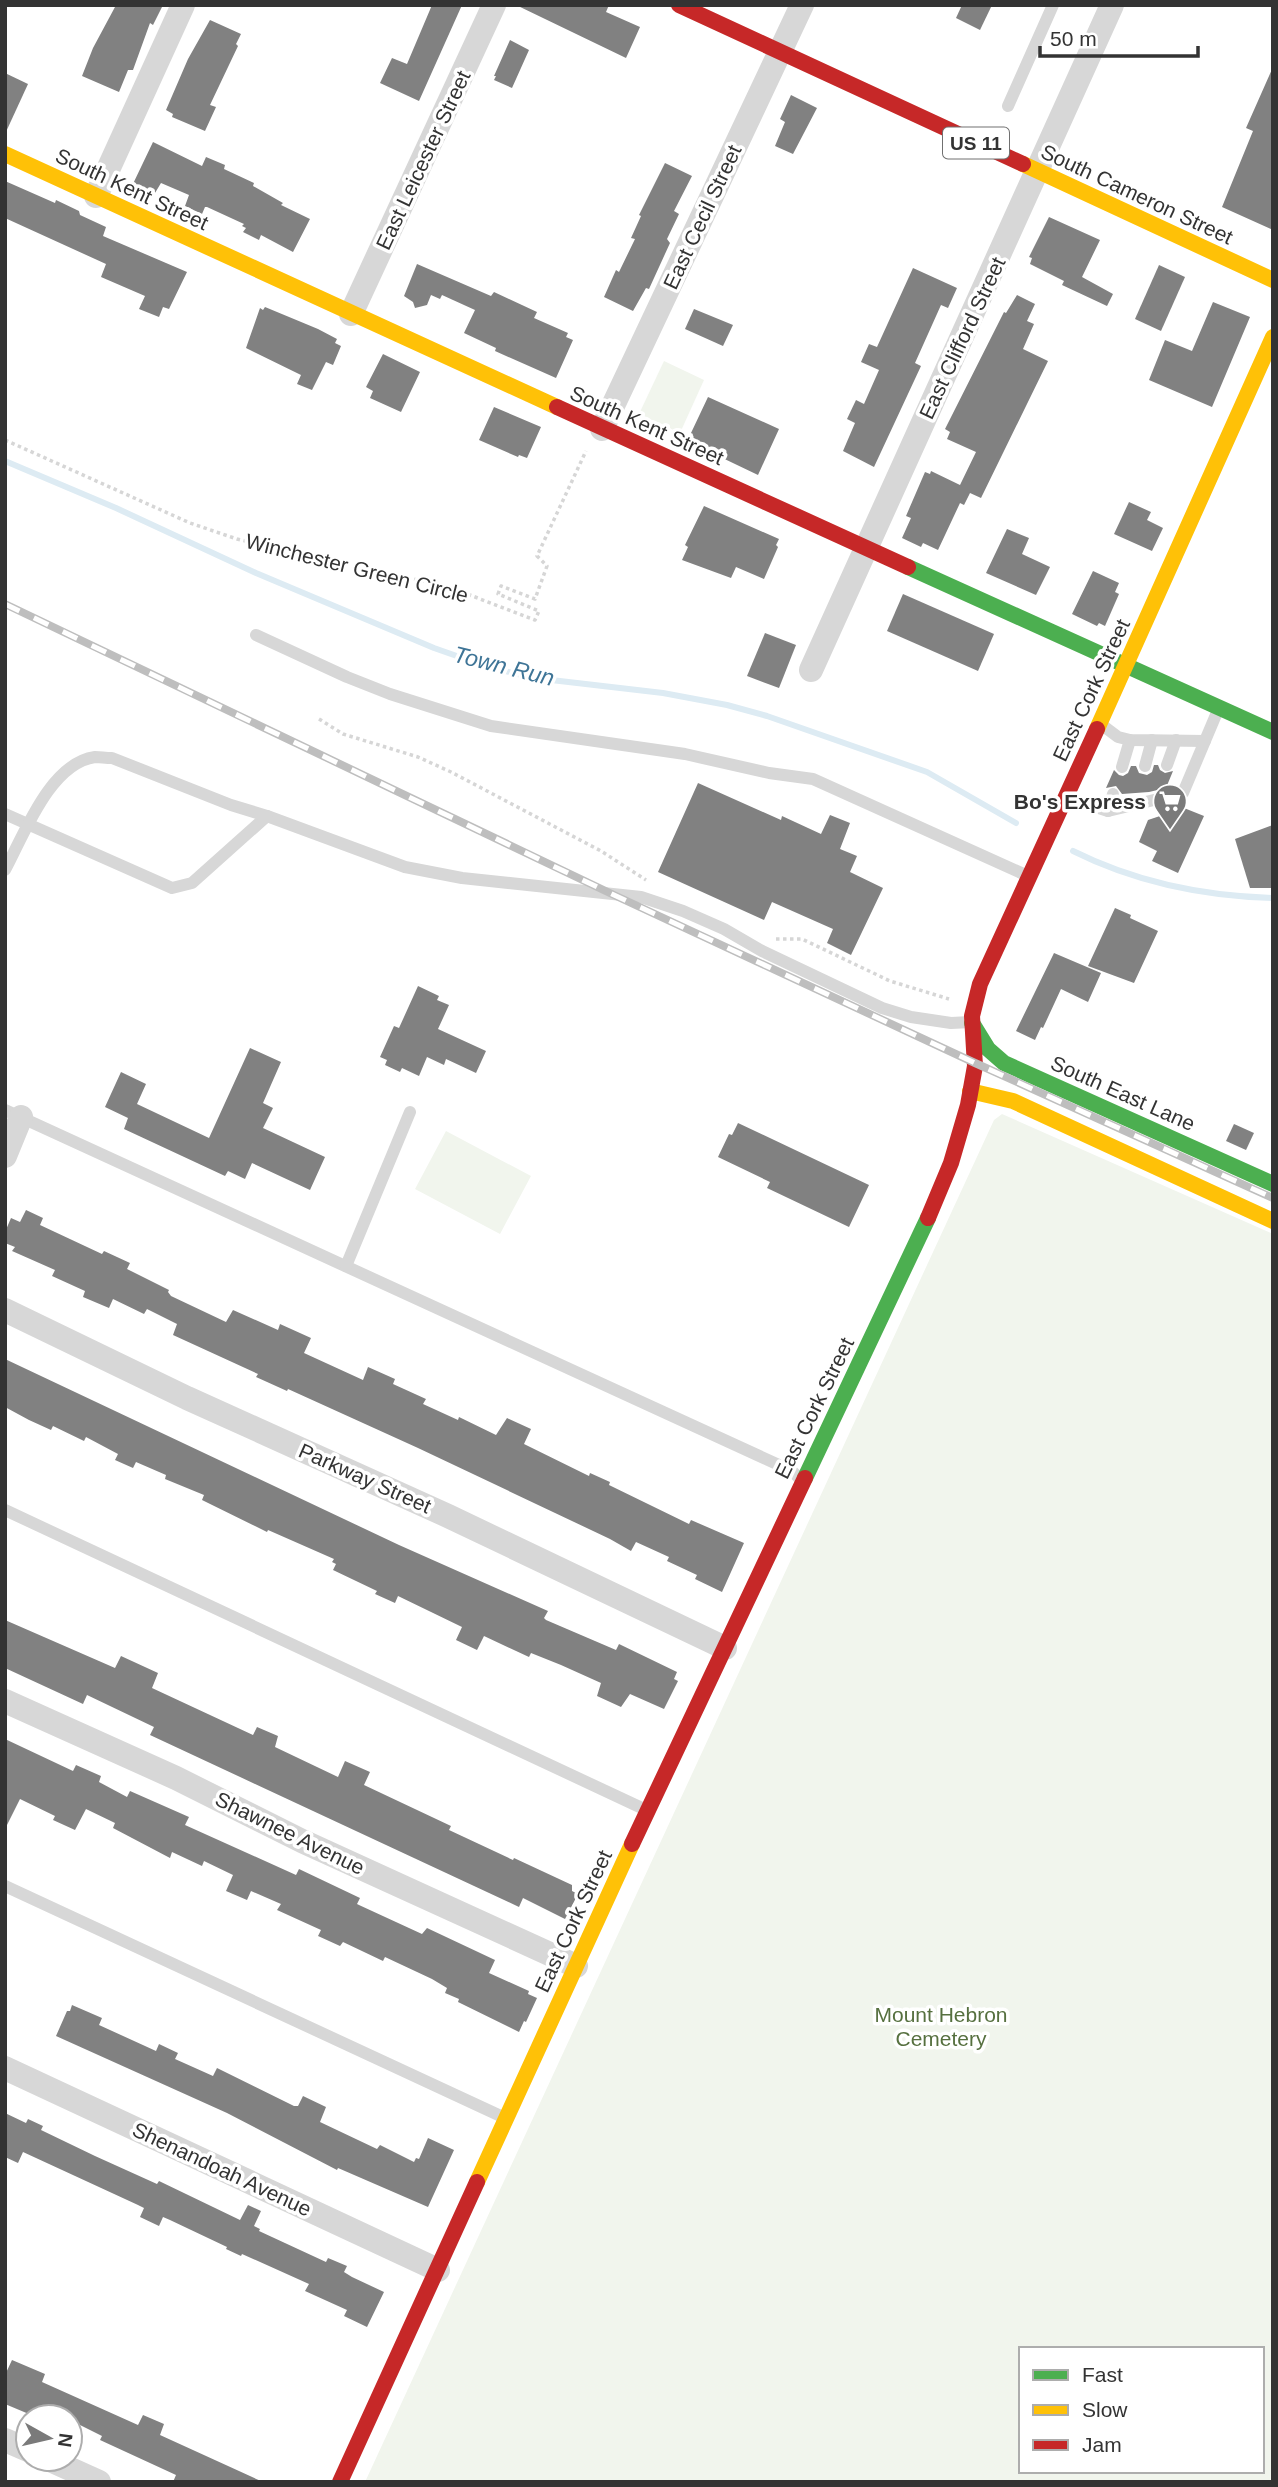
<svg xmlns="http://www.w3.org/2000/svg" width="1278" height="2487" viewBox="0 0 1278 2487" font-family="Arial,sans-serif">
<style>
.green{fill:#f1f5ed;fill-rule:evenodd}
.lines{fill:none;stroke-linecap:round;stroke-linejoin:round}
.stream{stroke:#ddebf3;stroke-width:6}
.building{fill:#818181}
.path{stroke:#d6d6d6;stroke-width:3.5;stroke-dasharray:3.5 3.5;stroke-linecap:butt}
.lane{stroke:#d7d7d7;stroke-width:12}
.street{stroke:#d7d7d7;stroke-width:24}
.fast{stroke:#4caf50;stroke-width:16}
.slow{stroke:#ffc107;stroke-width:16}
.jam{stroke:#c62828;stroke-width:16}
.rail-casing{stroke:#bebebe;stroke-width:8}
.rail{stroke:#fff;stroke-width:5;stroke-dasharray:16;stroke-linecap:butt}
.labels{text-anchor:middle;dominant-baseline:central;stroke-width:7;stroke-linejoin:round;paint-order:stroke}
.shield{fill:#fff;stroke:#707070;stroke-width:2}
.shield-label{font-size:19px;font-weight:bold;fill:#333}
.street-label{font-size:21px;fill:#333;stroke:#fff}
.poi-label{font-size:21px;font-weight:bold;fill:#333;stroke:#fff;text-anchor:end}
.park-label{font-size:21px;fill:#56703f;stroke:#fff}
.water-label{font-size:23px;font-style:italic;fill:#3f7597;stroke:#fff}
</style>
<rect width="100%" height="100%" fill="#fff"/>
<g class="green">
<polygon points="664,361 704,380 680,433 639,414"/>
<path d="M1002,1114L1273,1234V2482H365L994,1120ZM1021,2349H1262V2471H1021Z"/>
<polygon points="446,1131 531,1176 500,1234 415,1189"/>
</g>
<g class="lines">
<g class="stream">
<polyline points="5,461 116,508 256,573 434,648 488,667 534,678 663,693 727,705 767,716 927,772 1016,823"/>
<path d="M1073,851C1135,882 1203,896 1273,898"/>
</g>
</g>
<g class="building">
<polygon points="112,5 163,5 153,25 150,23 133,70 128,70 119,92 82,76 93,48 115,7"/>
<polygon points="432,5 462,5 419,101 380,83 392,58 407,64"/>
<polygon points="516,5 609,5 606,12 640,27 626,58"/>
<polygon points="962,5 992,5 980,30 956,18"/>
<polygon points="210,20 241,34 236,44 238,46 210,105 216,107 205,131 172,117 173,114 166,110 188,59"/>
<polygon points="510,40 529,50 512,88 494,80 496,76 494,76"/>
<polygon points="1273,67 1273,230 1222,207 1253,131 1246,128"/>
<polygon points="5,73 28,84 5,134"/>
<polygon points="791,95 817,108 793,154 775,146 785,122 780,119"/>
<polygon points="153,142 202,166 206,157 225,165 224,169 254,183 253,186 283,203 281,205 310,219 293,252 261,235 259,240 243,232 246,228 242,226 244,224 207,207 205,207 202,214 185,206 189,195 161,183 152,198 131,188"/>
<polygon points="665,163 692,176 674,211 679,214 667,239 670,243 649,289 646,288 633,311 604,297 616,270 619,272 635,239 631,238 641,216 639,215"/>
<polygon points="5,181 55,203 56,200 79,211 80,215 106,227 103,236 187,272 169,309 163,307 159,317 139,309 145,296 101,277 106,264 5,218"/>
<polygon points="1049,217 1100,240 1082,277 1113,294 1107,306 1062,285 1064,281 1030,264 1032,258 1029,257"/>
<polygon points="417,264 491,296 494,292 537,312 534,318 568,333 566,337 573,340 556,378 495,351 496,348 464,333 475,310 442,295 440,299 431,295 427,305 415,308 413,302 404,296"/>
<polygon points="1159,265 1185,277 1161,331 1135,319"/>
<polygon points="913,268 957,288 948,308 941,305 915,363 921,366 874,467 843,451 855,423 847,419 856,400 864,404 879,370 861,362 869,344 877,347"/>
<polygon points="1017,295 1035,304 1027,321 1034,324 1023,349 1048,361 981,498 970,493 964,505 960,503 938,550 923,543 921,547 902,538 911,518 906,516 925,472 930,474 931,471 960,485 976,452 947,439 950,432 945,429 1004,312 1006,313"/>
<polygon points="1213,302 1250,317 1212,407 1149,380 1165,340 1192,351"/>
<polygon points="265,307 318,329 337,339 335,343 341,346 333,365 326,362 312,390 297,384 301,375 246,348 260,308 263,310"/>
<polygon points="694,309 733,325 723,346 685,329"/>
<polygon points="383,354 420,372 401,412 370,398 373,391 366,387"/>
<polygon points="708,397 779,429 758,475 689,442 693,434 691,433"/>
<polygon points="494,407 541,427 527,458 519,455 518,457 479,440"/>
<polygon points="1129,502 1151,512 1147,520 1163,528 1152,551 1114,534"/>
<polygon points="704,506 779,539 776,545 778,547 764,579 736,567 731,578 682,560 688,547 685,545"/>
<polygon points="1007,529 1029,538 1022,554 1050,567 1036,595 986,573"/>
<polygon points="1093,571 1119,583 1115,592 1119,594 1105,626 1099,623 1097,626 1072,614"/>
<polygon points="903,594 994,634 978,671 887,631"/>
<polygon points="765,633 796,645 779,688 747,676"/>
<polygon points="1154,765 1158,765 1160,770 1165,773 1173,771 1166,788 1149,792 1122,794 1116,786 1106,788 1114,770 1119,775 1123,776 1128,773 1131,766 1136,766 1139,773 1147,775 1152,772"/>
<polygon points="698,783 781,820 782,816 821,834 830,815 850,823 840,849 857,856 850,872 883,888 851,955 827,943 833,929 772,902 764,920 658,872"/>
<polygon points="1184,808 1204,816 1178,873 1152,861 1157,851 1139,842 1148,820"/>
<polygon points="1273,825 1273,888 1250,888 1235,839"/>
<polygon points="1115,908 1131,915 1130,918 1158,931 1134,983 1088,966"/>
<polygon points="1054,953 1101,973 1088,1002 1061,989 1043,1028 1041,1027 1035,1040 1016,1031"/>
<polygon points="418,986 439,996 437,1000 449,1005 438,1029 486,1051 476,1073 446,1059 444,1065 427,1057 419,1076 402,1068 400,1072 385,1065 387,1060 380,1057 394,1026 399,1028"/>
<polygon points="250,1048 281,1062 263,1103 273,1108 263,1128 325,1157 310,1190 252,1163 245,1179 228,1171 225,1176 124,1129 128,1118 105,1107 121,1072 146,1084 137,1104 209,1138"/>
<polygon points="738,1123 869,1185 849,1227 767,1188 770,1182 718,1157 729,1134 732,1135"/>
<polygon points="1234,1124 1254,1133 1246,1150 1226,1141"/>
<polygon points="26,1210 43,1218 40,1225 102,1254 104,1251 130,1263 127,1269 169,1290 168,1292 171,1296 226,1322 233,1310 278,1330 280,1324 311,1338 304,1353 363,1380 368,1367 395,1379 393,1384 426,1399 423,1404 458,1420 459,1417 496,1435 507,1418 531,1429 524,1444 589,1476 590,1473 610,1482 609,1485 689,1524 691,1520 744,1543 722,1592 695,1579 697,1575 667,1561 669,1557 636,1542 631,1551 610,1539 418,1448 288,1389 287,1391 256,1377 258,1374 173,1335 177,1324 147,1309 144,1314 113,1299 109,1308 83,1297 85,1291 52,1276 55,1270 12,1251 15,1247 5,1243 5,1232 11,1218 20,1222"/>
<polygon points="5,1359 399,1545 548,1611 544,1618 546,1620 616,1650 619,1644 677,1672 674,1679 678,1681 664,1709 630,1694 621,1707 597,1696 601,1683 561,1665 531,1653 529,1657 484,1636 477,1650 456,1640 462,1627 398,1596 395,1603 375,1594 377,1591 333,1570 336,1564 332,1562 334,1559 268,1530 267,1532 202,1500 204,1495 165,1479 166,1475 136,1462 133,1468 115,1460 118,1454 86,1437 84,1441 53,1426 51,1430 29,1420 5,1407"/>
<polygon points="5,1620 115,1668 121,1656 158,1673 152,1688 253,1735 257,1727 278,1736 275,1747 338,1777 345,1761 370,1772 364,1785 451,1826 449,1830 513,1860 514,1858 572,1885 572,1891 578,1894 565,1919 523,1898 519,1907 150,1735 154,1727 87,1695 83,1704 5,1668"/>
<polygon points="5,1739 73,1771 76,1765 101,1776 99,1782 127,1797 130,1791 189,1817 185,1825 296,1875 299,1869 360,1898 357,1904 359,1905 422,1934 427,1928 495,1960 489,1973 529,1991 528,1994 537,1998 526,2022 524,2021 519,2032 458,2002 459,1999 445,1993 447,1988 432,1979 385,1957 383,1961 343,1942 340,1946 318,1936 321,1930 277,1910 281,1904 251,1891 247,1900 226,1891 233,1875 204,1861 202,1866 172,1852 170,1858 113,1828 115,1823 86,1809 75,1830 53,1820 55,1816 20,1799 5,1829"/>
<polygon points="72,2005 102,2018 99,2025 156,2051 159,2044 178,2053 175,2059 213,2076 217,2068 294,2106 298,2106 303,2096 326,2107 320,2122 377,2149 380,2145 414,2162 416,2158 419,2159 428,2138 454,2150 428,2207 338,2168 337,2170 227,2113 56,2036 67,2011 70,2011"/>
<polygon points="5,2113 26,2123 28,2119 43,2126 41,2130 95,2156 157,2184 159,2181 240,2220 248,2205 261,2211 254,2226 260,2229 259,2231 326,2262 328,2258 347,2266 344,2272 352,2277 384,2292 367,2327 344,2316 347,2310 305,2291 309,2284 242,2254 241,2256 226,2249 227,2247 170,2220 163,2217 159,2226 140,2217 144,2208 138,2205 23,2152 18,2163 5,2157"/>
<polygon points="12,2360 45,2374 42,2382 138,2425 143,2415 164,2424 160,2435 263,2482 173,2482 176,2475 100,2440 102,2436 70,2420 70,2417 36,2417 5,2404 5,2375"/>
</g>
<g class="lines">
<g class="path">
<polyline points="5,440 190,523 237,539 449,587 535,620 539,611 498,594 501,586 535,599 547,566 537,556 586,451"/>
<polyline points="319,719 343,734 418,757 451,772 601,851 646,880"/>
<polyline points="776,939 802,939 890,981 949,999"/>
</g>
<g class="lane">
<polyline points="1008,106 1053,5"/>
<polyline points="256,635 347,677 390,694 491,726 685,754 769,773 813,779 1028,876"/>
<polyline points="1102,725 1118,737 1130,740 1205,741"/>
<polyline points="1167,765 1176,740"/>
<polyline points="1145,766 1152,740"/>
<polyline points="1122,767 1130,740"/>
<polyline points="1068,798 1108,811 1183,793 1218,710"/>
<polyline points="1108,811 1113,794"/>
<polyline points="5,814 172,888 192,883 267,816 405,867 462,878 641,897 683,911 724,929 762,951 882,1008 911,1017 951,1023 971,1022"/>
<path d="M5,870C24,835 50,763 95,757C100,757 106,758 112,758L231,805L267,816"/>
<polyline points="5,1110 792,1471 801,1480"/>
<polyline points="346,1266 410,1112"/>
<polyline points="5,1510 644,1809"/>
<polyline points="5,1886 505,2118"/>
</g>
<g class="street">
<polyline points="96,196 183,5"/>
<polyline points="351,314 494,5"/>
<polyline points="602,429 802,5"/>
<path d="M811,670C910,447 1013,228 1112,5"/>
<polyline points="5,1156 21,1117"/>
<polyline points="5,1310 187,1398 448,1516 725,1648"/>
<polyline points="5,1701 176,1778 302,1841 576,1966"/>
<polyline points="5,2068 438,2270"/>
<polyline points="5,2440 28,2450"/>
<polyline points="48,2459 99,2482"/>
</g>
<g class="fast">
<polyline points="908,567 1273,732"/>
<polyline points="972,1023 988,1049 1004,1063 1273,1184"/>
<polyline points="805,1478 928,1218"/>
</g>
<g class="slow">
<polyline points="5,154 557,407"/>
<polyline points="1023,164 1273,280"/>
<polyline points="1097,729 1273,337"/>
<polyline points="970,1091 1013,1101 1273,1221"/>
<polyline points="477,2182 632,1844"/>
</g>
<g class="jam">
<polyline points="679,5 1023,164"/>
<polyline points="557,407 908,567"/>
<polyline points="928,1218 951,1163 968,1105 975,1066 972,1016 980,984 1097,729"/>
<polyline points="632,1844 805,1478"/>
<polyline points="340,2482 477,2182"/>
</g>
<g class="rail-casing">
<polyline id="rail" points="5,604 614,895 975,1063 1273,1198"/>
</g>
<use href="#rail" class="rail"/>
</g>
<defs>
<g id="supermarket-pin" transform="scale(1.75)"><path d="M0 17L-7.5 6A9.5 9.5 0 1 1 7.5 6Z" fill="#7a7a7a" stroke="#fff"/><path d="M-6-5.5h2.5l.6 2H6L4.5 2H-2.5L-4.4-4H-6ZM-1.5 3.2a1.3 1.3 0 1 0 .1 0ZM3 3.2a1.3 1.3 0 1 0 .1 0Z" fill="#fff"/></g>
</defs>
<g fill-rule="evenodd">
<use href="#supermarket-pin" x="1170" y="801"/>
</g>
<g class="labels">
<rect class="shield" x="943" y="127.5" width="66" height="31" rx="5"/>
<g class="shield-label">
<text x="976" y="143">US 11</text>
</g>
<g class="street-label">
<text transform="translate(423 160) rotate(-65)">East Leicester Street</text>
<text transform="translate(132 189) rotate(25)">South Kent Street</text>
<text transform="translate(1137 194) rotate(25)">South Cameron Street</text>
<text transform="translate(702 217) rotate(-65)">East Cecil Street</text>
<text transform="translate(962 338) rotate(-65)">East Clifford Street</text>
<text transform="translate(647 425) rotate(24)">South Kent Street</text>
<text transform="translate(357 568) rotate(14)">Winchester Green Circle</text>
<text transform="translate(1091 690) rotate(-65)">East Cork Street</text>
<text transform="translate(1123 1093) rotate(24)">South East Lane</text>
<text transform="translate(814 1408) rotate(-64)">East Cork Street</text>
<text transform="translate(365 1478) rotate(24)">Parkway Street</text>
<text transform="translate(290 1833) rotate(26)">Shawnee Avenue</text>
<text transform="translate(573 1921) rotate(-65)">East Cork Street</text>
<text transform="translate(222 2169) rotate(25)">Shenandoah Avenue</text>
</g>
<g class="poi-label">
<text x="1146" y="801">Bo's Express</text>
</g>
<g class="park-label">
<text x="941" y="2014">Mount Hebron<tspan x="941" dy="24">Cemetery</tspan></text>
</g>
<g class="water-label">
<text transform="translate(504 666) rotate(14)">Town Run</text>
</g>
</g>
<rect width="1278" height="2487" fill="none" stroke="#333333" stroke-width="14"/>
<rect x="1019" y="2347" width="245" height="126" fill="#ffffff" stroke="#adadad" stroke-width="2"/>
<rect x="1033" y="2370" width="35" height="10" fill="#4caf50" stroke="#adadad" stroke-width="2"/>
<text x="1082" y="2382" font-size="21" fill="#333333">Fast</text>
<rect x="1033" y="2405" width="35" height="10" fill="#ffc107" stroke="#adadad" stroke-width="2"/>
<text x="1082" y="2417" font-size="21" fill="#333333">Slow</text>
<rect x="1033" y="2440" width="35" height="10" fill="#c62828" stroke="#adadad" stroke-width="2"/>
<text x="1082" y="2452" font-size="21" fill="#333333">Jam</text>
<g transform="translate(49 2438) rotate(98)"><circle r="33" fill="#ffffff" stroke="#adadad" stroke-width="2"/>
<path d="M0-5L12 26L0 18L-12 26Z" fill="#7a7a7a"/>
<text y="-10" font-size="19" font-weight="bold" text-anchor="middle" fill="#333333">N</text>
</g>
<path d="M1040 46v10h158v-10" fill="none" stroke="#333333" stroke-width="3.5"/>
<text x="1050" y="46" font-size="21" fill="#333333" stroke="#ffffff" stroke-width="5" paint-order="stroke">50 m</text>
</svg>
